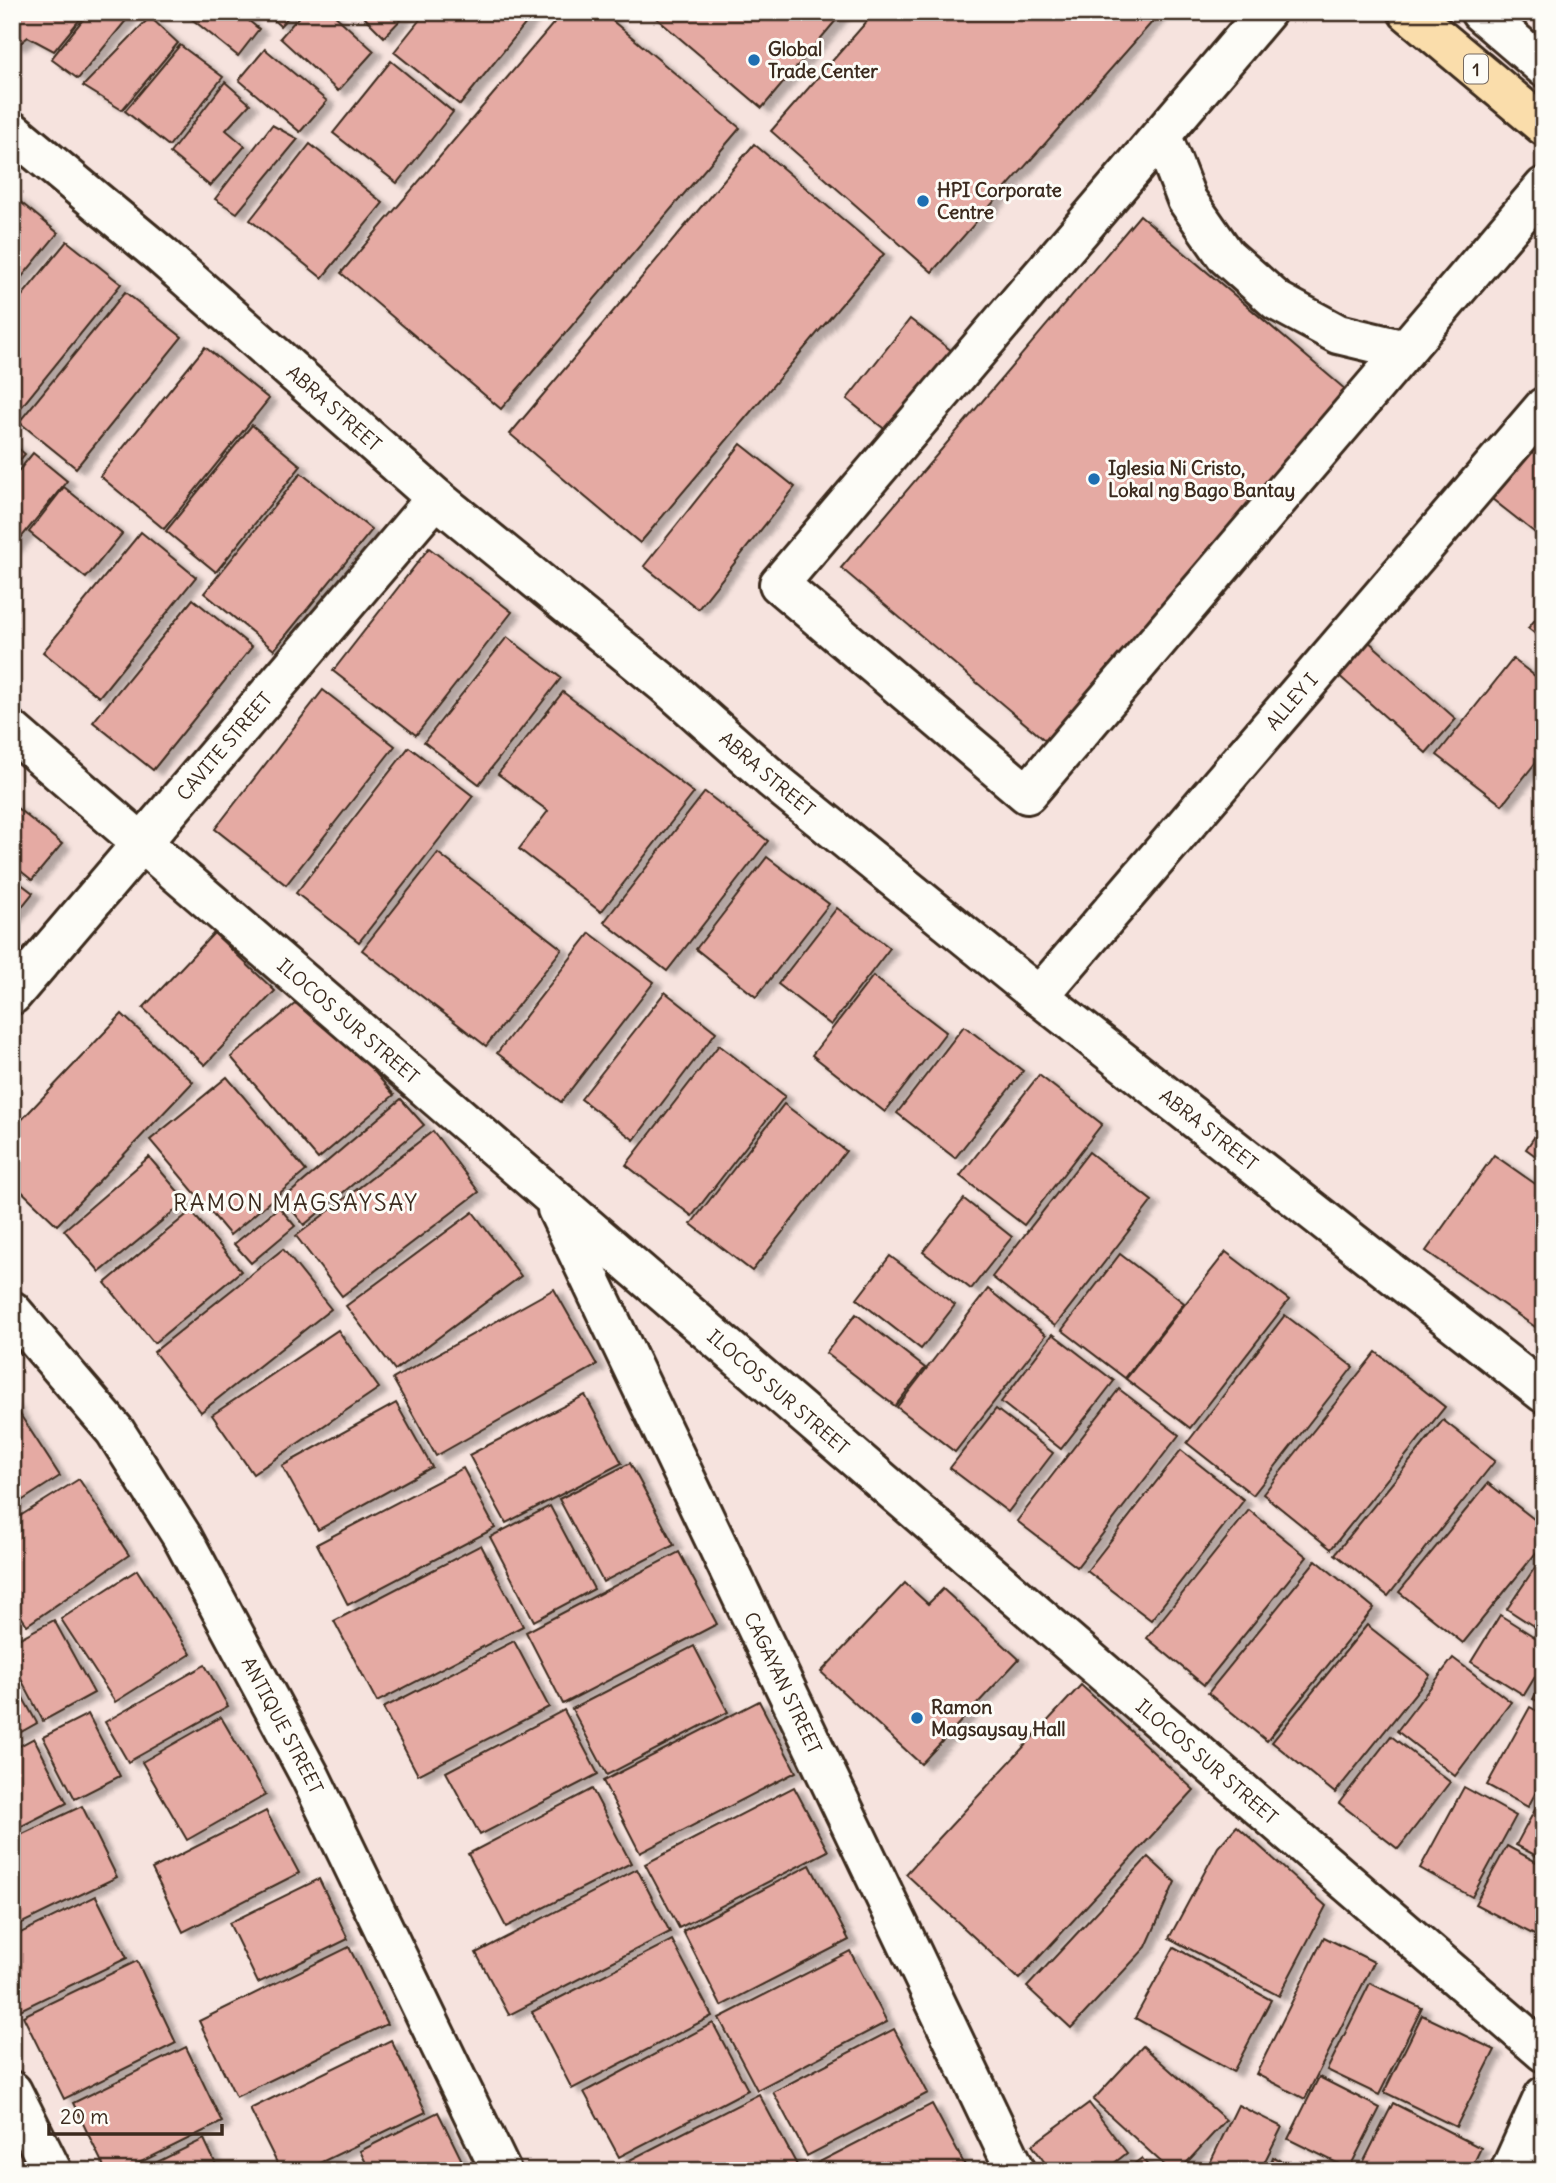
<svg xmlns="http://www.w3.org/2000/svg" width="1556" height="2183" viewBox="0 0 1556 2183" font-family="Delius,sans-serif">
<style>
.building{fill:#e5aaa3;stroke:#3b2a1e;stroke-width:2;filter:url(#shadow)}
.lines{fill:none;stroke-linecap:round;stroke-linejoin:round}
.minor-casing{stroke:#3b2a1e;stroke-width:44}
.highway-casing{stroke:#3b2a1e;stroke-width:44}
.minor{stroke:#fdfcf7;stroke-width:38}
.highway{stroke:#faddab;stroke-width:38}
.tram{stroke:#3b2a1e;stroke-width:2}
.poi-dot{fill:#1f6fb2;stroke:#fdfcf7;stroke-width:2.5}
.labels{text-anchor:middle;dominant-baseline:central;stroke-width:6;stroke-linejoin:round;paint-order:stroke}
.shield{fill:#fdfcf7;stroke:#75695f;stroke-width:2}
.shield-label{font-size:18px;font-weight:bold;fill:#3b2a1e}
.poi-label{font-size:19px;font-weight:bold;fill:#3b2a1e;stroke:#fdfcf7;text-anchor:start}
.street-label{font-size:19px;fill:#3b2a1e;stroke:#fdfcf7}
.quarter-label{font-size:23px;letter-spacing:2px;fill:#3b2a1e;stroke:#fdfcf7}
</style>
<defs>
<filter id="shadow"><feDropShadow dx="8" dy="4.5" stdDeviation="2" flood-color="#0004"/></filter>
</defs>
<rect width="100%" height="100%" fill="#f6e3de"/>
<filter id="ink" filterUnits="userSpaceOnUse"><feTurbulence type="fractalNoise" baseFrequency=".0143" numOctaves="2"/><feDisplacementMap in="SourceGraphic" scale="14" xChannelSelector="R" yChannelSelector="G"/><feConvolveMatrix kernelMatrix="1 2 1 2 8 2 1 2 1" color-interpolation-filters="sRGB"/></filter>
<g filter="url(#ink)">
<g class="building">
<polygon points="12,12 86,12 54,51 28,37 17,46 12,42"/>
<polygon points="89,12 133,12 78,79 51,59"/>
<polygon points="183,12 238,12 259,29 238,56"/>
<polygon points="265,12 293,12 280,26"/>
<polygon points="303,12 331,12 374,51 338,91 280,38"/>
<polygon points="359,12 408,12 384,37"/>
<polygon points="426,12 535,12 460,105 394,52"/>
<polygon points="563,12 602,12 740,128 501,409 341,273"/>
<polygon points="649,12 843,12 762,108"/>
<polygon points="875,12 1161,12 932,272 771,131"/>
<polygon points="150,17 178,43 122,110 83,86"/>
<polygon points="180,45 223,77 169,146 125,111"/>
<polygon points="265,49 327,101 300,132 239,80"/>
<polygon points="391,61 453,112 397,183 333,133"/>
<polygon points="225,82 250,104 226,130 245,146 210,186 170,153"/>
<polygon points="272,125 298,139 237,213 215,199"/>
<polygon points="310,144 383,203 322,278 250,220"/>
<polygon points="754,144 884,254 640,543 510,434"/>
<polygon points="12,195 58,233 12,289"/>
<polygon points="1140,215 1346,390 1047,742 841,568"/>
<polygon points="67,241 121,284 15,415 12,412 12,308"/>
<polygon points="125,292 182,337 76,468 19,422"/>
<polygon points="910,319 957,355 893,436 847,399"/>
<polygon points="205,347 269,399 164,529 100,476"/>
<polygon points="1544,415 1544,540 1482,491"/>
<polygon points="252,425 301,466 216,572 166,531"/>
<polygon points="12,443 25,454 12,469"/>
<polygon points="741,444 795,487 698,609 644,566"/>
<polygon points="33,453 67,481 12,549 12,479"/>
<polygon points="301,473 372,530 274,650 204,593"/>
<polygon points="64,487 122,534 86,578 29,532"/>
<polygon points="141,532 196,577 99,697 43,652"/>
<polygon points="429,548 512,612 416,735 333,671"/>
<polygon points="193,599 252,647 153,770 93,722"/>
<polygon points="1544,609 1544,641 1528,628"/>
<polygon points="1358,632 1456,719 1426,753 1328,666"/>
<polygon points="507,637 561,678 479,784 424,742"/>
<polygon points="1513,659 1544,683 1544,752 1502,805 1437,755"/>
<polygon points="323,690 395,746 286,885 215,829"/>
<polygon points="563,692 694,793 601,912 519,849 548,811 498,774"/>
<polygon points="409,747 473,796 359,942 296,893"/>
<polygon points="705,792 768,841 667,971 604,922"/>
<polygon points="12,804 62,844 32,880 12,864"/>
<polygon points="438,853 562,949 486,1046 362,950"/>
<polygon points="767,857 829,904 756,997 696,949"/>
<polygon points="12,877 33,893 12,919"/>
<polygon points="837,908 890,948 831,1025 778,984"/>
<polygon points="214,933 275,991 205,1065 143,1008"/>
<polygon points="590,933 654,982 561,1102 497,1053"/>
<polygon points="873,976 946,1032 885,1112 812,1055"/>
<polygon points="665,992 716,1032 634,1140 581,1099"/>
<polygon points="308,993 394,1095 318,1159 231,1057"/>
<polygon points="122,1014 193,1082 57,1225 12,1182 12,1130"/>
<polygon points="964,1026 1023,1071 955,1158 897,1113"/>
<polygon points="719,1045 785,1096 692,1216 626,1165"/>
<polygon points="1039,1075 1102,1124 1024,1225 960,1176"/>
<polygon points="227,1077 306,1171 230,1235 150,1140"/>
<polygon points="401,1099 424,1125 304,1225 283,1199"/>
<polygon points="784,1104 846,1151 752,1271 691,1224"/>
<polygon points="1544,1123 1544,1162 1526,1149"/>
<polygon points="433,1131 479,1192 342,1296 296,1236"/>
<polygon points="1089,1152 1152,1201 1055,1326 992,1277"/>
<polygon points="1494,1155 1544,1190 1544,1333 1426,1251"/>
<polygon points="149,1157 186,1201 100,1272 64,1230"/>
<polygon points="964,1199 1012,1237 971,1289 923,1252"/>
<polygon points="279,1207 295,1226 251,1263 234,1244"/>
<polygon points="191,1211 241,1271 154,1343 105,1283"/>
<polygon points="473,1212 521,1276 395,1370 346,1306"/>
<polygon points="283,1249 331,1309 201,1412 154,1352"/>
<polygon points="1226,1252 1289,1300 1190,1428 1126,1379"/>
<polygon points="1120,1254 1184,1303 1125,1378 1062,1330"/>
<polygon points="890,1256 955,1305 921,1349 857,1299"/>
<polygon points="554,1289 597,1365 436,1456 393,1379"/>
<polygon points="988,1289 1046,1335 955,1452 897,1407"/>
<polygon points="856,1314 925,1368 895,1406 826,1353"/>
<polygon points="1285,1315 1353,1367 1253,1495 1187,1443"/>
<polygon points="338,1330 379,1388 253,1474 212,1415"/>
<polygon points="1053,1334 1114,1381 1061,1449 1001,1402"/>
<polygon points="1376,1352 1445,1407 1331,1549 1263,1494"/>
<polygon points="1119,1389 1179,1435 1077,1567 1017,1521"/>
<polygon points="585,1395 622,1463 506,1523 469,1455"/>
<polygon points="12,1402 60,1476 12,1507"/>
<polygon points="396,1403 432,1467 318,1530 282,1466"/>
<polygon points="996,1409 1053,1453 1008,1512 950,1468"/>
<polygon points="1443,1420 1495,1461 1388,1596 1335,1554"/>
<polygon points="1181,1450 1244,1500 1151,1620 1087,1571"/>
<polygon points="630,1463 674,1545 603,1582 559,1499"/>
<polygon points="463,1468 495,1528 348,1605 317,1544"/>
<polygon points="79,1479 129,1555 27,1625 12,1603 12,1521"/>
<polygon points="1488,1483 1544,1527 1544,1543 1463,1643 1399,1592"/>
<polygon points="550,1506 594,1589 534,1621 490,1537"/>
<polygon points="1249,1510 1307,1557 1204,1685 1147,1638"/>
<polygon points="481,1545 523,1626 377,1702 334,1621"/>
<polygon points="679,1552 717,1624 563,1704 526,1632"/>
<polygon points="1544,1554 1544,1633 1507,1609"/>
<polygon points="1316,1560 1374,1608 1267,1741 1208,1693"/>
<polygon points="137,1570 191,1654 115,1702 61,1619"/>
<polygon points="905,1583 928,1604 943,1589 1019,1659 921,1764 821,1672"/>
<polygon points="1500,1615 1544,1643 1544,1662 1524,1695 1471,1662"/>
<polygon points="54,1620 94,1693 43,1721 12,1662 12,1642"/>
<polygon points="1367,1625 1430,1675 1335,1793 1272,1742"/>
<polygon points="514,1641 549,1707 418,1775 383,1708"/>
<polygon points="694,1646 728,1712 607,1775 572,1709"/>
<polygon points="1453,1658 1511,1702 1455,1776 1397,1731"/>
<polygon points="205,1665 228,1706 128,1762 105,1722"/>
<polygon points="12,1678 37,1723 12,1737"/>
<polygon points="1544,1680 1544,1704 1533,1699"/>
<polygon points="1081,1685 1194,1790 1019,1979 906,1874"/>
<polygon points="759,1701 796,1772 640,1853 603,1781"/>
<polygon points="1530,1707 1544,1715 1544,1777 1528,1807 1487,1785"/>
<polygon points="564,1710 598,1774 480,1835 446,1772"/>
<polygon points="88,1714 120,1776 75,1799 43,1737"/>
<polygon points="221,1717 266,1795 187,1840 142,1762"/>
<polygon points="1391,1736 1450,1782 1398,1849 1339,1803"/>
<polygon points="34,1738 67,1803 12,1831 12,1750"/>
<polygon points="794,1787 828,1851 679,1928 645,1864"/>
<polygon points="1464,1787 1516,1816 1472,1897 1420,1868"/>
<polygon points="592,1789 631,1863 506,1927 468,1854"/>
<polygon points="1544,1793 1544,1860 1516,1845"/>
<polygon points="82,1806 117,1877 12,1928 12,1839"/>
<polygon points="266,1811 299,1873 183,1932 152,1869"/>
<polygon points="1237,1826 1326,1906 1279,1996 1169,1938 1218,1847"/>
<polygon points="1507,1846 1544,1866 1544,1940 1475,1904"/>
<polygon points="1148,1857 1175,1882 1146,1947 1071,2028 1027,1987"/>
<polygon points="810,1865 849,1940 721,2006 683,1931"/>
<polygon points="637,1869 670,1932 509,2015 476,1953"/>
<polygon points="319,1879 348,1939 258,1983 229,1923"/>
<polygon points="96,1896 127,1958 18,2011 12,2000 12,1937"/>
<polygon points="1324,1937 1374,1962 1305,2099 1256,2074"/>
<polygon points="672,1940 712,2016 572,2089 532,2012"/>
<polygon points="349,1947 387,2024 236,2097 199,2021"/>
<polygon points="1174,1947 1271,2000 1233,2072 1135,2018"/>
<polygon points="850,1951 887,2022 757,2090 719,2018"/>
<polygon points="137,1961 176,2043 64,2099 23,2016"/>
<polygon points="1370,1983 1422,2008 1379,2095 1327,2070"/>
<polygon points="1422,2015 1495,2050 1456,2127 1384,2092"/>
<polygon points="713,2023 748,2090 619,2157 584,2092"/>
<polygon points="894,2029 928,2093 807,2156 773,2092"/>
<polygon points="391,2040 426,2112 303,2171 281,2171 250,2109"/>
<polygon points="1143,2046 1226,2120 1179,2171 1171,2171 1093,2100"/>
<polygon points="186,2047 222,2122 123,2171 106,2171 73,2103"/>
<polygon points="1319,2077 1380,2108 1349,2169 1288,2139"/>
<polygon points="759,2094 797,2165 786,2171 626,2171 622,2164"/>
<polygon points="1089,2103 1127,2153 1104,2171 1051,2171 1032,2145"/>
<polygon points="1393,2103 1481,2148 1470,2171 1359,2171"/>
<polygon points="932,2104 967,2169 802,2171"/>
<polygon points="1238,2105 1282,2127 1260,2171 1206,2171"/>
<polygon points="438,2112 467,2171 370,2171 360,2151"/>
<polygon points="204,2139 219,2171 139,2171"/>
<polygon points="1273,2157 1300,2171 1267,2171"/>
<polygon points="1142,2158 1152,2171 1125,2171"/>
</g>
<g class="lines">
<g class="minor-casing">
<g id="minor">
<polyline points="1266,12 779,584 1027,794 1544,187"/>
<polyline points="1480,12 1544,67"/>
<path id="s1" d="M12,131L161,255L436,498L666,685L773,780L1039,996L1544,1393"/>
<polyline points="1162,136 1187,200 1226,256 1277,301 1338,334 1405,350"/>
<path id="s2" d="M12,731L1544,2052"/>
<path id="s3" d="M12,995L436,498"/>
<path id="s4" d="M1039,996L1544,407"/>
<path id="s5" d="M557,1209L1016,2171"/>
<path id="s6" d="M12,1311L115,1431L181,1535L311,1778L501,2171"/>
<polyline points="12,2091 52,2171"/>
<polyline points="1510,2171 1544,2096"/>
</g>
</g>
<g class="highway-casing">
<polyline id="highway" points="1408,12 1544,126"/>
</g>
<use href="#minor" class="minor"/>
<use href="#highway" class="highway"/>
<polyline class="tram" points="1538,12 1544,17"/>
</g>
</g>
<g class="poi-dot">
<circle cx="754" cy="60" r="7"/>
<circle cx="923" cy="201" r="7"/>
<circle cx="1094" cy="479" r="7"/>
<circle cx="917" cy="1718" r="7"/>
</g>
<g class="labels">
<rect class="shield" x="1464" y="54.5" width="24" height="29" rx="5"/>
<g class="shield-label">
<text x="1476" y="69">1</text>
</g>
<g class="poi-label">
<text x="768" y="49">Global<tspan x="768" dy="22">Trade Center</tspan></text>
<text x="937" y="190">HPI Corporate<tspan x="937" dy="22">Centre</tspan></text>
<text x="1108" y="468">Iglesia Ni Cristo,<tspan x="1108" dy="22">Lokal ng Bago Bantay</tspan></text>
<text x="931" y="1707">Ramon<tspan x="931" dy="22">Magsaysay Hall</tspan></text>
</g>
<g class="street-label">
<text stroke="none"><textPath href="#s1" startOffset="425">ABRA STREET</textPath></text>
<text stroke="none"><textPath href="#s4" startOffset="388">ALLEY I</textPath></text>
<text stroke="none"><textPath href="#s3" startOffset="327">CAVITE STREET</textPath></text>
<text stroke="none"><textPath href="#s1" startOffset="992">ABRA STREET</textPath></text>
<text stroke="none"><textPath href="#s2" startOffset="444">ILOCOS SUR STREET</textPath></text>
<text stroke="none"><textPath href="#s1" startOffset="1559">ABRA STREET</textPath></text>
<text stroke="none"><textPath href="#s2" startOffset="1012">ILOCOS SUR STREET</textPath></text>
<text stroke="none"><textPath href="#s5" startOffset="525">CAGAYAN STREET</textPath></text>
<text stroke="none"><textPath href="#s6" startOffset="497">ANTIQUE STREET</textPath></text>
<text stroke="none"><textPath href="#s2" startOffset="1578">ILOCOS SUR STREET</textPath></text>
</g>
<g class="quarter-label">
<text x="296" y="1202">RAMON MAGSAYSAY</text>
</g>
</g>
<rect width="1556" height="2183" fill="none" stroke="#fdfcf7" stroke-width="42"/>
<rect x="21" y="21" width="1514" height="2141" fill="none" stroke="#3b2a1e" stroke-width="2.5" filter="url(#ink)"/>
<path d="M49 2124v10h173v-10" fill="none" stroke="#3b2a1e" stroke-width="3.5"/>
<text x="60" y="2124" font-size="21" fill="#3b2a1e" stroke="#fdfcf7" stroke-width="5" paint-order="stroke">20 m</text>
</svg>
